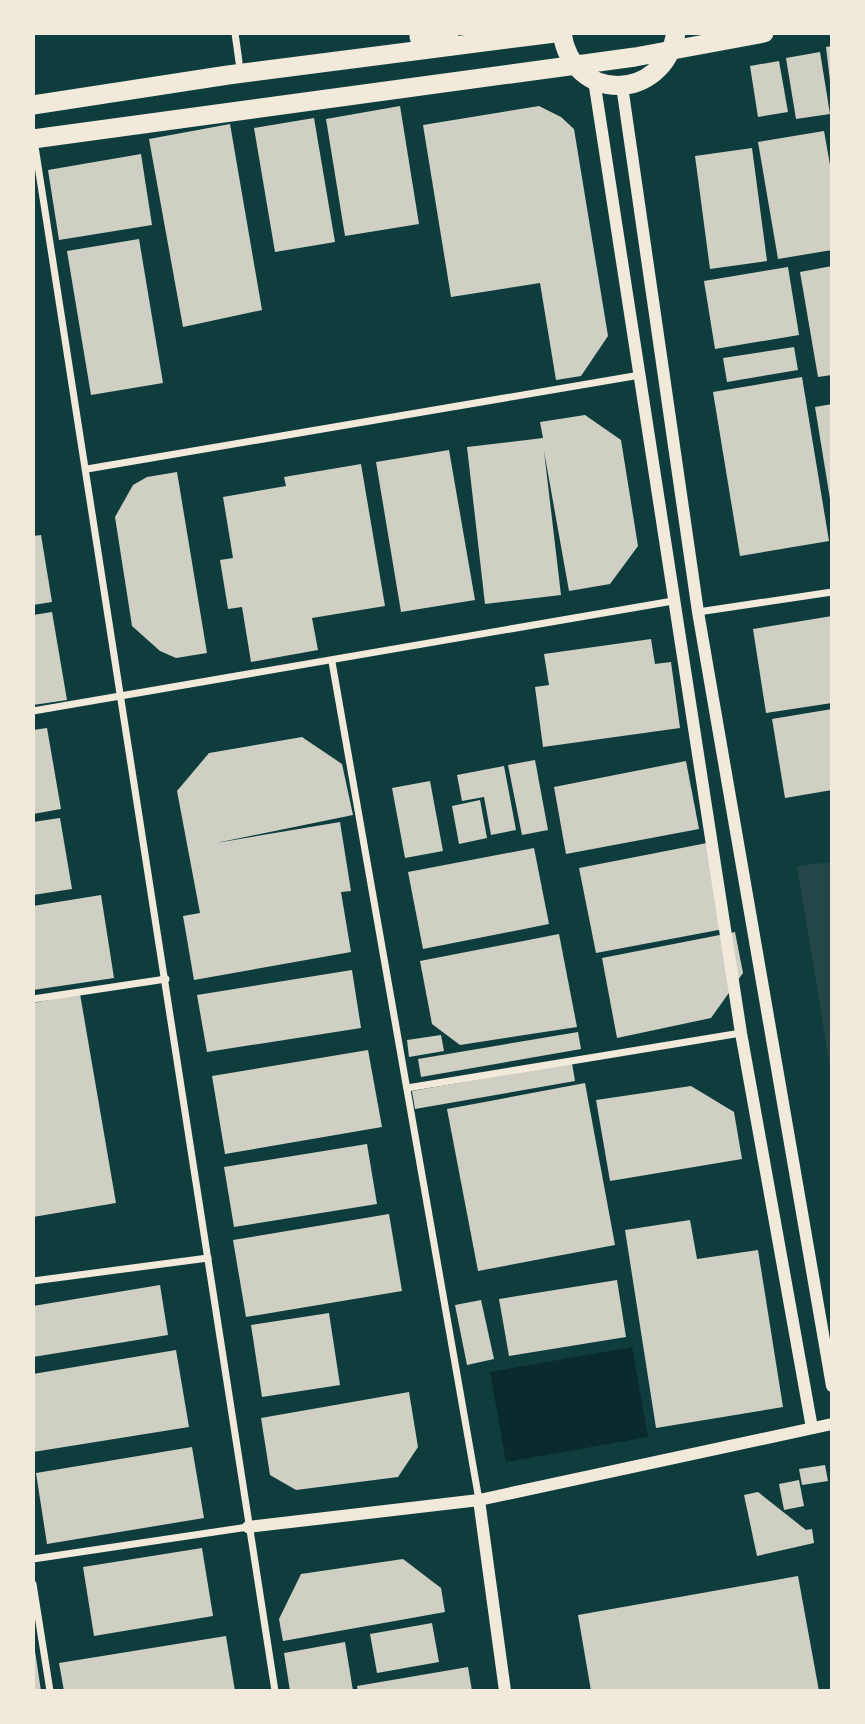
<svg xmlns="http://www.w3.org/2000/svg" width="865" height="1724" viewBox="0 0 865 1724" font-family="'Varela Round',sans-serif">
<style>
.green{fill:#244646}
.water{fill:#0a2a2b}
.building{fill:#cfcfc3}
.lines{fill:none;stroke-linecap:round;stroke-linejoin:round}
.minor{stroke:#f1e9da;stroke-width:7}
.tertiary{stroke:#f1e9da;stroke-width:12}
.trunk{stroke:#f1e9da;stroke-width:19}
</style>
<rect width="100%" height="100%" fill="#0f3d3e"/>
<polygon class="green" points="832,862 832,1079 797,866"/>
<polygon class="water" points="632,1347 648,1437 506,1462 490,1372"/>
<g class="building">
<polygon points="832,46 832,81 830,81 826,47"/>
<polygon points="820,52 830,114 796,119 786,58"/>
<polygon points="779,61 788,112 758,117 750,66"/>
<polygon points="400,106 419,224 345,236 326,119"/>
<polygon points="539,106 561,117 574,129 608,336 581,376 556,380 540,283 451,297 423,125"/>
<polygon points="314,118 335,242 275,252 254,128"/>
<polygon points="230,124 262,310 183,327 149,139"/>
<polygon points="824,131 832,176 832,250 778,259 758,142"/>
<polygon points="752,148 767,261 710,269 695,156"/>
<polygon points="141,154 152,225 59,240 48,170"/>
<polygon points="139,239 163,383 91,395 67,251"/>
<polygon points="832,266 832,375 818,377 800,272"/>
<polygon points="788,267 799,335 715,349 704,281"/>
<polygon points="794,347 798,370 727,382 723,358"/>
<polygon points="802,377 829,541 740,556 713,392"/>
<polygon points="832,404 832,498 830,499 815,407"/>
<polygon points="585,415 621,440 638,546 610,584 569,591 544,451 561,595 485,604 467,447 543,438 540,422"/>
<polygon points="449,450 475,600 401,612 376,462"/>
<polygon points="361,464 385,606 312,618 318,650 251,662 242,607 228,609 220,560 233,558 223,497 286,486 284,477"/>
<polygon points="177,472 207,653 176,658 160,651 132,626 115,517 133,485 147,477"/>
<polygon points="41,535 52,602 33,605 33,536"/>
<polygon points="52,612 67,700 33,705 33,615"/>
<polygon points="832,616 832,703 766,713 753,629"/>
<polygon points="651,639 655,664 671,662 680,728 543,747 535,687 549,685 544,654"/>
<polygon points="832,709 832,790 785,798 772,719"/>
<polygon points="47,728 61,809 33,814 33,730"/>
<polygon points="302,737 342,764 353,815 216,843 340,822 351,891 341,892 351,952 194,980 183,916 200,913 177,791 209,753"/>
<polygon points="535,760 548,830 522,835 508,765"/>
<polygon points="686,761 699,829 566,854 554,787"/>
<polygon points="504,766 516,830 491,835 484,797 462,801 457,775"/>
<polygon points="430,781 443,851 405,858 392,788"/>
<polygon points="480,800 487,838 459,844 452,806"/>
<polygon points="60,818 72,889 33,895 33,822"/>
<polygon points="712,842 729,928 596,953 579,868"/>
<polygon points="534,848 549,924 423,949 408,872"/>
<polygon points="101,895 114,978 33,990 33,906"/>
<polygon points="735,932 743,973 711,1018 617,1038 602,958"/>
<polygon points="559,934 577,1027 460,1045 432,1024 420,961"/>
<polygon points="352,970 361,1028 207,1052 197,995"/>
<polygon points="80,994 116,1203 33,1217 33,1003"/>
<polygon points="578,1032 581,1049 421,1077 418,1059"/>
<polygon points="441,1035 444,1051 409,1057 407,1040"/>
<polygon points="368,1050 382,1127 225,1154 212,1076"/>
<polygon points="572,1063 575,1081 415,1109 412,1091"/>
<polygon points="585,1083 615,1245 478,1271 447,1109"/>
<polygon points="691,1086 734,1112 742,1159 610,1181 596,1100"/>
<polygon points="367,1144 377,1204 234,1227 224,1167"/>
<polygon points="389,1214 402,1291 246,1317 233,1240"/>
<polygon points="690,1220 697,1259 758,1250 783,1407 656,1428 625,1230"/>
<polygon points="617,1280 626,1337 509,1356 499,1299"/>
<polygon points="160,1285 168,1335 33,1357 33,1306"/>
<polygon points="481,1300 494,1359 467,1365 455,1305"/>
<polygon points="329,1313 340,1385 262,1397 251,1325"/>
<polygon points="176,1350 189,1427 33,1452 33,1374"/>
<polygon points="409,1392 418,1447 398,1477 296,1490 270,1475 261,1418"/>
<polygon points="192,1447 204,1518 47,1544 36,1473"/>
<polygon points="825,1465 828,1481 802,1485 799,1469"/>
<polygon points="799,1480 804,1506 784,1510 779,1484"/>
<polygon points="758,1492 806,1530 812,1529 814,1543 757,1556 744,1495"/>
<polygon points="202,1548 213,1616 94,1636 83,1567"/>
<polygon points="403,1559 441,1588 445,1612 283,1641 279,1619 301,1574"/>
<polygon points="798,1576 819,1691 591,1691 578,1615"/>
<polygon points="432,1623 439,1662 377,1673 370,1634"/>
<polygon points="226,1636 235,1691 64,1691 59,1663"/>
<polygon points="345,1642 353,1691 290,1691 284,1653"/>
<polygon points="33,1651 35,1651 41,1691 33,1691"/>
<polygon points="468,1667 472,1691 358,1691 357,1686"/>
</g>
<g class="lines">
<g class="minor">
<polyline points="235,33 239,62"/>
<polyline points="34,140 275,1691"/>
<polyline points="87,469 640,375"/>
<polyline points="698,612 832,592"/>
<polyline points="332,662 479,1500"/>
<polyline points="33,711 673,601"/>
<polyline points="33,999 166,979"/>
<polyline points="407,1088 741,1033"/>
<polyline points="33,1281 208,1258"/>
<polyline points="33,1559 248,1527"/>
<polyline points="33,1584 50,1691"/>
</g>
<g class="tertiary">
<polyline points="594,80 741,1033 812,1428"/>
<polyline points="622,86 698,612 832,1386"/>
<polyline points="479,1500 505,1691"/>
<polyline points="248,1527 479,1500 832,1424"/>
</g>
<g class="trunk">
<path d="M562,33C572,103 663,103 676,33"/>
<polyline points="419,37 449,33"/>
<polyline points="33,105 228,75 555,33"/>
<polyline points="33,139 635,57 764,33"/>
</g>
</g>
<rect width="865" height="1724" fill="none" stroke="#f1e9da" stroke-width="70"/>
</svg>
